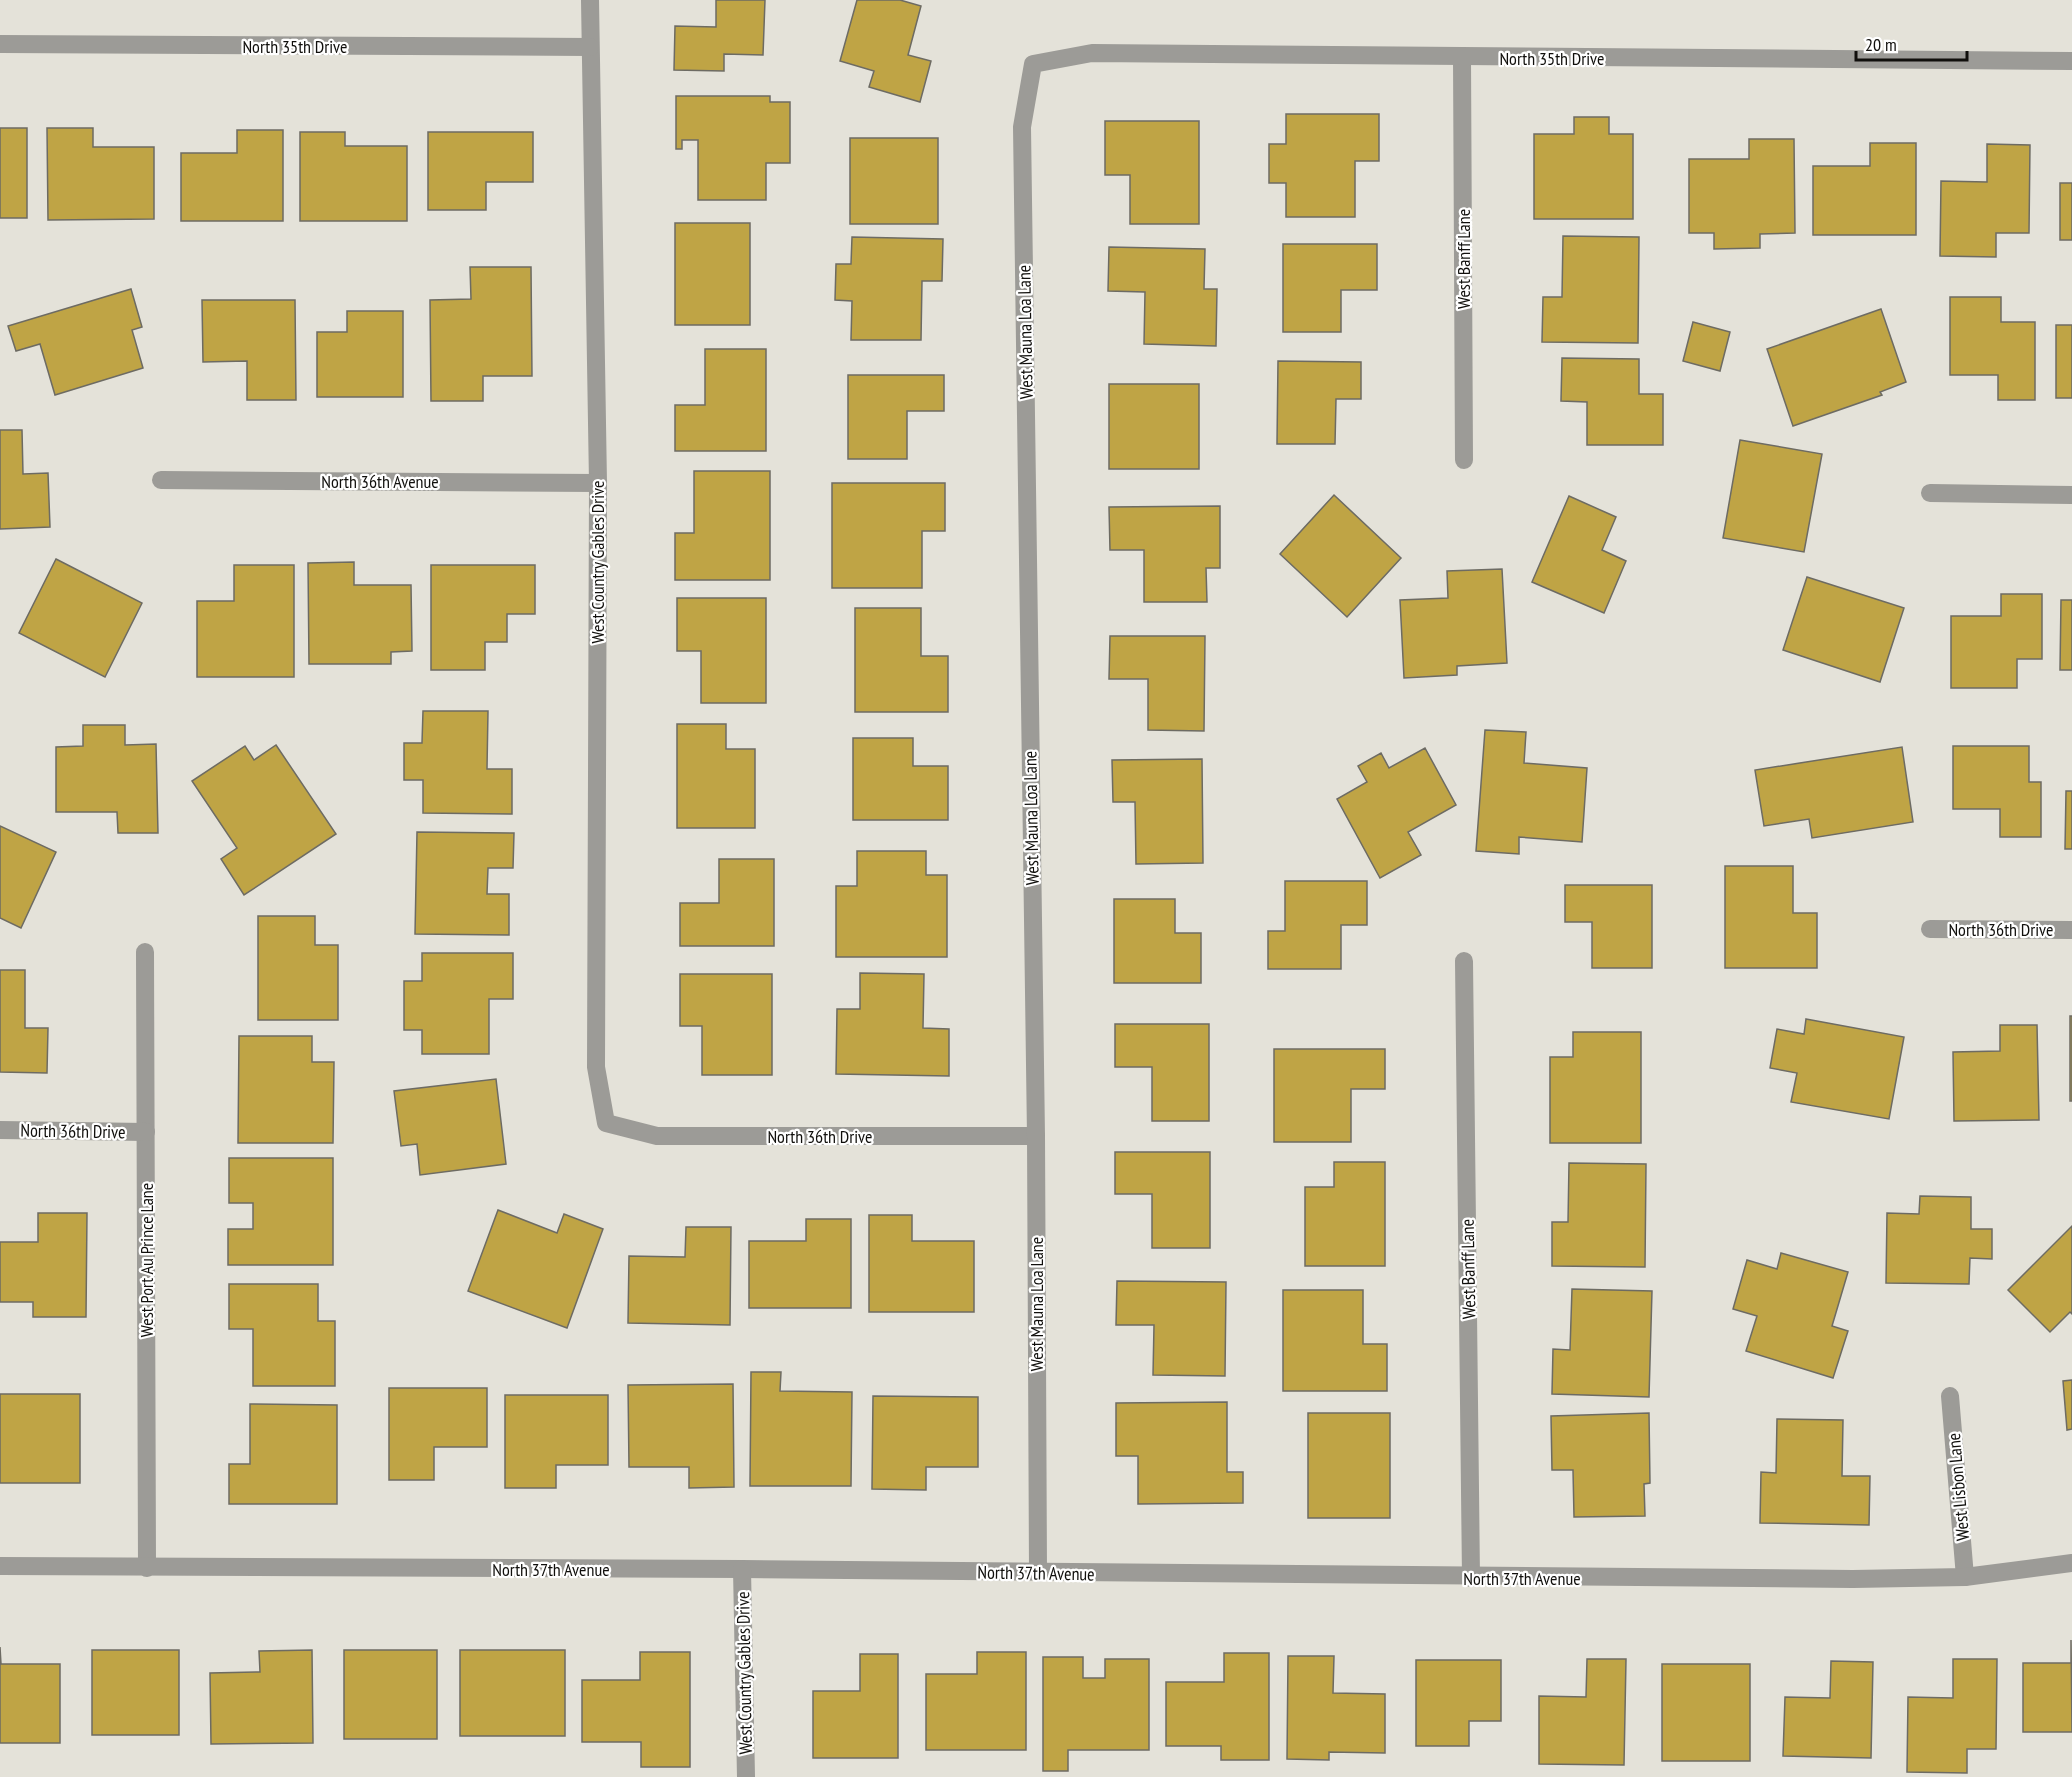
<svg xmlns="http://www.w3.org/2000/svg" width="2072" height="1777" viewBox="0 0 2072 1777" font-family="'PT Sans Narrow',sans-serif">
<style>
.building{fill:#bfa445;stroke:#6d6b63;stroke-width:1.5}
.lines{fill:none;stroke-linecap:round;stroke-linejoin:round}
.minor{stroke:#9c9b97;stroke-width:18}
.labels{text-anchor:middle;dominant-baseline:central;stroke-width:4.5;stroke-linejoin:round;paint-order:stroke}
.street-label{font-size:18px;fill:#100f0c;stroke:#fff}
</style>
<rect width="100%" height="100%" fill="#e4e2d9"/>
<g class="building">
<polygon points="716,0 765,0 763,55 724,54 724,71 674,70 675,26 716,27"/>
<polygon points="857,0 900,0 921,6 908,55 931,61 920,102 869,87 874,71 840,61"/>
<polygon points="676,96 770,96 770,102 790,102 790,163 766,163 766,200 698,200 698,140 682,140 682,149 676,149"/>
<polygon points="1286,114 1379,114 1379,161 1355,161 1355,217 1286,217 1286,183 1269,183 1269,144 1286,144"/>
<polygon points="1574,117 1609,117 1609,134 1633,134 1633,219 1534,219 1534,134 1574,134"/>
<polygon points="1105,121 1199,121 1199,224 1130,224 1130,175 1105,175"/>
<rect x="0" y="128" width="27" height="90"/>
<polygon points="47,128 93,128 93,147 154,147 154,219 48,220"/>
<polygon points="237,130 283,130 283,221 181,221 181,153 237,153"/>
<polygon points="300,132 345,132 345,146 407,146 407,221 300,221"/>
<polygon points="428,132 533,132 533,182 486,182 486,210 428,210"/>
<rect x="850" y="138" width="88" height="86"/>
<polygon points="1749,139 1794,139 1795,233 1760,234 1760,248 1714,249 1714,233 1689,233 1689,159 1749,159"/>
<polygon points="1870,143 1916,143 1916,235 1813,235 1813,166 1870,166"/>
<polygon points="1987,144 2030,145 2029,233 1996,233 1996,257 1940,256 1941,181 1987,182"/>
<rect x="2060" y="183" width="12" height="57"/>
<rect x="675" y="223" width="75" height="102"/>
<polygon points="1563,236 1639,237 1638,343 1542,342 1543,297 1562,297"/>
<polygon points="852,237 943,239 942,281 922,281 921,340 851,340 852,301 835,300 836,264 851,264"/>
<polygon points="1283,244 1377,244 1377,290 1341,290 1341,332 1283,332"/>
<polygon points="1109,247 1205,249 1204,289 1217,289 1216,346 1144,344 1145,292 1108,291"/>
<polygon points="470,267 531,267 532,376 483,376 483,401 431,401 430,300 471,299"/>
<polygon points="131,289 142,327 132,330 143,368 55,395 40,344 16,351 8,326"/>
<polygon points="1950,297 2001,297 2001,322 2035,322 2035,400 1998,400 1998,375 1950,375"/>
<polygon points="202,300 295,300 296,400 247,400 247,361 203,362"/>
<polygon points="1881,309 1906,382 1880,392 1882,395 1793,426 1767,349"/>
<polygon points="347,311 403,311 403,397 317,397 317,332 347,332"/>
<polygon points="1693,322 1730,332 1720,371 1683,361"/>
<rect x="2056" y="325" width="16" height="73"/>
<polygon points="705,349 766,349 766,451 675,451 675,405 705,405"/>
<polygon points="1562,358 1639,359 1639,394 1663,394 1663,445 1587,445 1587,402 1561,401"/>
<polygon points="1278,361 1361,362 1361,399 1336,399 1335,444 1277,444"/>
<polygon points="848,375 944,375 944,411 907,411 907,459 848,459"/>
<rect x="1109" y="384" width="90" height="85"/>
<polygon points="0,430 22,430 23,474 48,473 50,527 0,529"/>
<polygon points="1740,440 1822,454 1804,552 1723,538"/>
<polygon points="694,471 770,471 770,580 675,580 675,533 694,533"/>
<polygon points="832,483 945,483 945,531 922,531 922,588 832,588"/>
<polygon points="1334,495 1401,558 1347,617 1280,554"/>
<polygon points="1569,496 1616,517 1602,550 1626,561 1604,613 1532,582"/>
<polygon points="1220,506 1220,568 1206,568 1207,602 1144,602 1144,550 1110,550 1109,507"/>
<polygon points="56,559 142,603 105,677 19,633"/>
<polygon points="354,562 354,585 411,585 412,651 391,652 391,664 309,664 308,563"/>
<polygon points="234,565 294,565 294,677 197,677 197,601 234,601"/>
<polygon points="431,565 535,565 535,614 507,614 507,642 485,642 485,670 431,670"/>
<polygon points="1502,569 1507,663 1457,666 1457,675 1404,678 1400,600 1448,598 1447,571"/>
<polygon points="1807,577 1904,608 1880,682 1783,650"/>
<polygon points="2001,594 2042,594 2042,659 2017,659 2017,688 1951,688 1951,616 2001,616"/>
<polygon points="677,598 766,598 766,703 701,703 701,651 677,651"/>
<polygon points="2061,600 2072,600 2072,670 2060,670"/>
<polygon points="855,608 921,608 921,656 948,656 948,712 855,712"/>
<polygon points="1110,636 1205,636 1204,731 1148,730 1148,679 1109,679"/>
<polygon points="423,711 488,711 487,769 512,769 512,814 423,813 423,780 404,780 404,743 422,743"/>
<polygon points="677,724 726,724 726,749 755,749 755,828 677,828"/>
<polygon points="83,725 125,725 125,745 156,744 158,833 118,833 117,812 56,812 56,747 83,746"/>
<polygon points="1485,730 1526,732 1524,763 1587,768 1582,842 1519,837 1519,854 1476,851"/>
<polygon points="853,738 913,738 913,766 948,766 948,820 853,820"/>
<polygon points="276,745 336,834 244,895 221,859 237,848 192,781 245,746 254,760"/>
<polygon points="1953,746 2029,746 2029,782 2041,782 2041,837 2000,837 2000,809 1953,809"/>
<polygon points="1902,747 1913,822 1812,838 1809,819 1764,826 1755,770"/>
<polygon points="1425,748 1456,805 1408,832 1421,855 1380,878 1337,799 1367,782 1358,766 1381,753 1389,768"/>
<polygon points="1202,759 1203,863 1136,864 1135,802 1113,802 1112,760"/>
<polygon points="2066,791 2072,791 2072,849 2065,849"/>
<polygon points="0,826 56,852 21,928 0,918"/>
<polygon points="417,832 514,833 513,868 488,868 487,894 509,894 509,935 415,934"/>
<polygon points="857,851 926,851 926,875 947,875 947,957 836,957 836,886 857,886"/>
<polygon points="719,859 774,859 774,946 680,946 680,903 719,903"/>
<polygon points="1725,866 1793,866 1793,913 1817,913 1817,968 1725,968"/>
<polygon points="1285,881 1367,881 1367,925 1341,925 1341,969 1268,969 1268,931 1285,931"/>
<polygon points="1565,885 1652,885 1652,968 1592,968 1592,922 1565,922"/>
<polygon points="1114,899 1175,899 1175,933 1201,933 1201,983 1114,983"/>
<polygon points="258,916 315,916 315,945 338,945 338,1020 258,1020"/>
<polygon points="422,953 513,953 513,999 489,999 489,1054 422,1054 422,1030 404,1030 404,981 422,981"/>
<polygon points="0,970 25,970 25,1028 48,1028 47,1073 0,1072"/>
<polygon points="860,973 924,974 923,1028 949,1029 949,1076 836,1074 837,1009 860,1009"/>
<polygon points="680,974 772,974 772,1075 702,1075 702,1026 680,1026"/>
<rect x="2070" y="1016" width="2" height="85"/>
<polygon points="1806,1019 1904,1037 1889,1119 1791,1102 1797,1073 1770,1068 1777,1029 1804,1034"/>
<polygon points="1115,1024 1209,1024 1209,1121 1152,1121 1152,1067 1115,1067"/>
<polygon points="2000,1025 2037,1025 2039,1120 1954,1121 1953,1052 2000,1051"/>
<polygon points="1573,1032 1641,1032 1641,1143 1550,1143 1550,1057 1573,1057"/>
<polygon points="239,1036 312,1036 312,1062 334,1062 333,1143 238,1143"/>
<polygon points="1274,1049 1385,1049 1385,1089 1351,1089 1351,1142 1274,1142"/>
<polygon points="496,1079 506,1164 420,1175 417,1144 401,1146 394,1091"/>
<polygon points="1115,1152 1210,1152 1210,1248 1152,1248 1152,1194 1115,1194"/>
<polygon points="229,1158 333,1158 333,1265 228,1265 228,1229 253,1229 253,1203 229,1203"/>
<polygon points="1334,1162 1385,1162 1385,1266 1305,1266 1305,1187 1334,1187"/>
<polygon points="1569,1163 1646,1164 1645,1267 1552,1266 1552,1222 1568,1222"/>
<polygon points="1920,1196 1971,1197 1971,1229 1992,1229 1992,1259 1970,1258 1969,1284 1886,1283 1887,1213 1919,1214"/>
<polygon points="498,1210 557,1233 564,1214 603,1229 567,1328 468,1291"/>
<polygon points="38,1213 87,1213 86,1317 33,1317 33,1302 0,1302 0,1242 38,1242"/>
<polygon points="869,1215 912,1215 912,1241 974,1241 974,1312 869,1312"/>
<polygon points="806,1219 851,1219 851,1308 749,1308 749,1241 806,1241"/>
<polygon points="2072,1226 2072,1314 2070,1312 2050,1332 2008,1290"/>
<polygon points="686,1227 731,1227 730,1325 628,1323 629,1256 685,1257"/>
<polygon points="1781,1253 1848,1272 1832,1326 1848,1331 1833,1378 1746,1351 1757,1316 1733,1309 1747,1260 1777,1269"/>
<polygon points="1117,1281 1226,1282 1225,1376 1153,1375 1154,1325 1116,1325"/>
<polygon points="229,1284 318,1284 318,1321 335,1321 335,1386 253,1386 253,1329 229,1329"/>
<polygon points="1572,1289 1652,1291 1649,1397 1552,1394 1553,1349 1570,1350"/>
<polygon points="1283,1290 1363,1290 1363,1344 1387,1344 1387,1391 1283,1391"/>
<polygon points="751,1372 781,1372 780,1391 852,1392 851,1486 750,1486"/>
<polygon points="2072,1380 2072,1429 2067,1430 2063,1381"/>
<polygon points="733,1384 734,1487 689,1488 689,1467 629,1467 628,1385"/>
<polygon points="389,1388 487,1388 487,1447 434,1447 434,1480 389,1480"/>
<rect x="0" y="1394" width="80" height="89"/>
<polygon points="505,1395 608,1395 608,1465 556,1465 556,1488 505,1488"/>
<polygon points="873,1396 978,1397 978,1467 926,1467 926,1490 872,1489"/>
<polygon points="1227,1402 1227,1472 1243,1472 1243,1503 1138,1504 1138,1456 1116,1456 1116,1403"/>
<polygon points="250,1404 337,1405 337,1504 229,1504 229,1464 250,1464"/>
<rect x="1308" y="1413" width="82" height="105"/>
<polygon points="1649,1413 1650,1483 1644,1484 1645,1516 1574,1517 1573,1470 1552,1470 1551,1416"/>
<polygon points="1777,1419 1843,1420 1842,1476 1870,1476 1869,1525 1760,1523 1761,1472 1776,1473"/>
<polygon points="2071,1640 2072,1732 2023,1732 2023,1663 2071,1663"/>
<polygon points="0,1647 1,1664 60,1664 60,1743 0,1743"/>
<rect x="92" y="1650" width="87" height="85"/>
<polygon points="312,1650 313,1743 211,1744 210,1673 260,1672 259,1651"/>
<rect x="344" y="1650" width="93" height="89"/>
<rect x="460" y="1650" width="105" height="86"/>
<polygon points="640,1652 690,1652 690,1767 641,1767 641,1742 582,1742 582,1680 640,1680"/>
<polygon points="977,1652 1026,1652 1026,1750 926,1750 926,1674 977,1674"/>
<polygon points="1224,1653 1269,1653 1269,1760 1221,1760 1221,1746 1166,1746 1166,1682 1224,1682"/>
<polygon points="860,1654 898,1654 898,1758 813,1758 813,1691 860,1691"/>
<polygon points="1288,1656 1334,1656 1333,1693 1385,1694 1385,1753 1329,1752 1329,1760 1287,1759"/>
<polygon points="1043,1657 1083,1657 1083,1678 1105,1678 1105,1659 1149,1659 1149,1750 1068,1750 1068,1771 1043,1771"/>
<polygon points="1587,1659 1626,1659 1624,1765 1539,1764 1539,1696 1586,1697"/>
<polygon points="1953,1659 1997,1659 1996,1749 1967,1749 1967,1773 1907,1772 1908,1697 1953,1698"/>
<polygon points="1416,1660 1501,1660 1501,1721 1469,1721 1469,1746 1416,1746"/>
<polygon points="1831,1661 1873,1662 1871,1758 1783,1756 1785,1697 1830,1698"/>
<rect x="1662" y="1664" width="88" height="97"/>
</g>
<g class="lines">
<g class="minor">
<polyline points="590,0 598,483 596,1067 606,1123 657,1136 1036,1136"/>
<polyline points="0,44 590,47"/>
<polyline points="1462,58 1464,460"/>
<polyline points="161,480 598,483"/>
<polyline points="1930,493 2072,495"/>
<polyline points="1930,929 2072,930"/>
<polyline points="145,952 147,1568"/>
<polyline points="1464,961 1471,1578"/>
<polyline points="0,1130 146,1132"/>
<polyline points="1950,1396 1965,1577"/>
<polyline points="0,1566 742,1569 1853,1579 1965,1577 2072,1563"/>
<polyline points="742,1569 746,1777"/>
<polyline points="1038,1573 1036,1136 1022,127 1033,64 1092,53 2072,61"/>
</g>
</g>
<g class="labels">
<g class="street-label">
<text x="295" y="46">North 35th Drive</text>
<text x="1552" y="58">North 35th Drive</text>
<text transform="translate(1463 259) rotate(-90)">West Banff Lane</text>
<text transform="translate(1025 332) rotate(-91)">West Mauna Loa Lane</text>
<text x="380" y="481">North 36th Avenue</text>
<text transform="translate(597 562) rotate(-90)">West Country Gables Drive</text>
<text transform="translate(1031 818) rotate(-91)">West Mauna Loa Lane</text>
<text x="2001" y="929">North 36th Drive</text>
<text transform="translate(73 1131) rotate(1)">North 36th Drive</text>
<text x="820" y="1136">North 36th Drive</text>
<text transform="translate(146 1260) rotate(-90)">West Port Au Prince Lane</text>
<text transform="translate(1468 1269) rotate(-91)">West Banff Lane</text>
<text transform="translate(1036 1304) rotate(-90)">West Mauna Loa Lane</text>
<text transform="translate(1958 1487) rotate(-95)">West Lisbon Lane</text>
<text x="551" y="1569">North 37th Avenue</text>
<text transform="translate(1036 1573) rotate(1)">North 37th Avenue</text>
<text x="1522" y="1578">North 37th Avenue</text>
<text transform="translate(744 1673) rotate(-91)">West Country Gables Drive</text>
</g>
</g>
<path d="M1856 51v9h111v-9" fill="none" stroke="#100f0c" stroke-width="3"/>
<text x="1865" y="51" font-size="18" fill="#100f0c" stroke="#ffffff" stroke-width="4.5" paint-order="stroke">20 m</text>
</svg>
